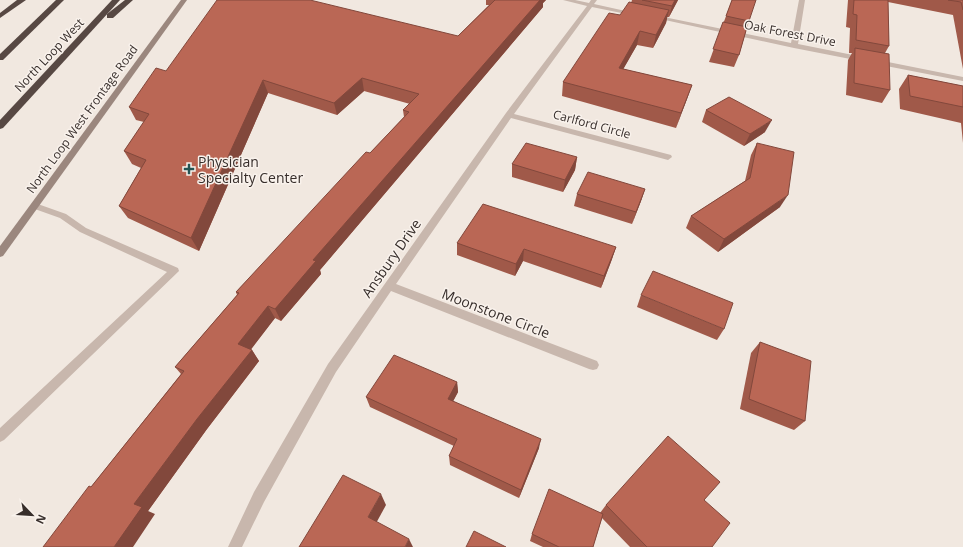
<svg xmlns="http://www.w3.org/2000/svg" width="963" height="547" viewBox="0 0 963 547" font-family="'Open Sans',sans-serif">
<style>
.lines{fill:none;stroke-linecap:round;stroke-linejoin:round}
.lane{fill:#c8b7ad;fill-rule:evenodd}
.street{fill:#c8b7ad;fill-rule:evenodd}
.secondary{fill:#9b877e;fill-rule:evenodd}
.highway{fill:#574843;fill-rule:evenodd}
.wall{fill:#a05949}
.shaded-wall{fill:#82483c}
.building{fill:#ba6755;stroke:#82483c}
.poi-dot{fill:#245454;stroke:#f9f2ec;stroke-width:1.5}
.labels{text-anchor:middle;dominant-baseline:central;stroke-width:3;stroke-linejoin:round;paint-order:stroke}
.far-street-label{font-size:12px;fill:#372e2b;stroke:#f9f2ec}
.poi-label{font-size:14px;fill:#372e2b;stroke:#f9f2ec;text-anchor:start}
.street-label{font-size:14px;fill:#372e2b;stroke:#f9f2ec}
</style>
<rect width="100%" height="100%" fill="#f1e8e0"/>
<g class="lines">
<polygon class="lane" points="35,203 66,214 86,228 178,268 179,271 4,440 0,442 0,428 167,272 80,232 60,218 32,208 31,206"/>
<g class="street">
<polygon points="563,0 575,0 589,3 591,0 597,0 594,4 639,14 636,16 592,7 514,114 671,155 672,157 668,160 511,118 396,284 597,361 599,365 597,369 593,370 589,369 391,291 336,372 264,502 242,547 228,547 254,492 328,364 506,113 587,6"/>
<polygon points="799,0 805,0 798,44 963,77 963,81 794,48 651,17 654,15 791,43"/>
</g>
<polygon class="secondary" points="181,0 187,0 3,256 0,257 0,246"/>
<g class="highway">
<polygon points="17,0 26,0 0,18 0,13"/>
<polygon points="56,0 64,0 3,60 0,60 0,54"/>
<polygon points="112,0 120,0 3,128 0,129 0,120"/>
<polygon points="125,0 133,0 113,18 107,18 107,14"/>
</g>
</g>
<g class="wall">
<polygon points="486,0 546,0 543,3 543,7 320,270 321,274 281,321 275,318 250,350 252,350 259,361 207,429 148,511 155,514 91,487 181,374 175,367 237,295 236,292 370,153 404,117 403,110 410,104 364,91 337,115 268,93 199,251 128,218 119,206 141,168 132,164 124,151 144,122 136,120 129,107 166,71 458,36 489,5 486,5"/>
<polygon points="632,0 678,0 669,17 667,17 666,23 653,48 637,45 623,69 692,85 676,128 562,96 563,82 631,3"/>
<polygon points="732,0 749,21 739,55 734,67 709,62"/>
<polygon points="848,0 963,0 963,69 953,15 888,2 889,46 885,53 890,90 882,103 846,95 848,60 852,53 849,53 850,28 846,27"/>
<polygon points="908,75 963,86 963,143 961,123 900,109 899,89"/>
<polygon points="706,110 765,132 744,146 702,122"/>
<polygon points="757,143 780,207 718,252 686,228 691,216 745,181 751,155"/>
<polygon points="577,157 575,170 563,192 512,177 512,164"/>
<polygon points="645,189 641,201 632,224 574,206 577,194"/>
<polygon points="457,243 616,247 612,259 601,288 523,261 515,276 457,255"/>
<polygon points="641,295 724,329 717,340 637,307"/>
<polygon points="760,342 805,421 794,430 740,409 751,353"/>
<polygon points="457,382 458,392 453,401 539,448 519,498 450,465 449,456 454,446 370,407 366,397"/>
<polygon points="704,500 712,547 630,547 602,518 593,547 543,547 530,541 532,534 600,513 606,505"/>
</g>
<g class="shaded-wall">
<polygon points="540,0 546,0 543,3 543,7 320,270 321,274 281,321 275,309 313,260"/>
<polygon points="675,0 678,0 669,17 672,6"/>
<polygon points="669,10 666,23 653,48 656,35"/>
<polygon points="640,31 637,45 616,82 619,68"/>
<polygon points="362,78 364,91 337,115 334,103"/>
<polygon points="263,80 268,93 199,251 191,238"/>
<polygon points="692,85 687,99 676,128 681,113"/>
<polygon points="772,120 765,132 744,146 750,134"/>
<polygon points="577,157 575,170 563,192 565,180"/>
<polygon points="645,189 641,201 632,224 636,212"/>
<polygon points="788,195 780,207 718,252 724,239"/>
<polygon points="616,247 612,259 601,288 604,276"/>
<polygon points="524,249 523,261 515,276 516,264"/>
<polygon points="268,306 275,318 246,356 238,344"/>
<polygon points="252,350 259,361 207,429 148,511 155,514 133,547 114,547 134,504 197,419"/>
<polygon points="457,382 458,392 449,409 448,399"/>
<polygon points="541,439 539,448 519,498 521,490"/>
<polygon points="381,494 386,505 374,527 368,517"/>
<polygon points="409,539 413,547 405,547"/>
</g>
<g class="building">
<polygon points="217,0 310,0 458,36 495,0 540,0 313,260 316,261 275,309 268,306 238,344 252,350 197,419 134,504 142,507 114,547 43,547 89,486 91,487 184,371 175,367 239,293 236,292 366,152 370,153 409,112 403,110 419,94 362,78 334,103 263,80 191,238 119,206 146,160 124,151 149,114 129,107 156,68 166,71"/>
<polygon points="642,0 675,0 672,6"/>
<polygon points="732,0 756,0 749,21 726,16"/>
<polygon points="854,0 888,0 889,46 856,40 857,15 853,14"/>
<polygon points="948,0 963,0 963,10 961,2"/>
<polygon points="629,2 669,10 656,35 640,31 619,68 692,85 681,113 563,82 609,13 620,15"/>
<polygon points="723,22 747,27 739,55 713,49"/>
<polygon points="855,48 889,54 890,90 854,83"/>
<polygon points="908,75 963,86 963,107 910,96"/>
<polygon points="729,97 772,120 750,134 706,110"/>
<polygon points="526,143 577,157 565,180 512,164"/>
<polygon points="757,143 794,152 788,195 724,239 691,216 750,178"/>
<polygon points="588,172 645,189 636,212 577,194"/>
<polygon points="483,204 616,247 604,276 524,249 516,264 457,243"/>
<polygon points="653,271 733,303 724,329 641,295"/>
<polygon points="760,342 811,361 805,421 749,399"/>
<polygon points="394,355 457,382 448,399 541,439 521,490 449,456 457,439 366,397"/>
<polygon points="668,436 720,482 704,500 730,523 712,547 647,547 606,505"/>
<polygon points="343,475 381,494 368,517 409,539 405,547 299,547"/>
<polygon points="549,489 603,514 593,547 559,547 532,534"/>
<polygon points="474,531 506,547 466,547"/>
</g>
<path class="poi-dot" d="M187 163h4v4h4v4h-4v4h-4v-4h-4v-4h4z"/>
<g class="labels">
<g class="far-street-label">
<text transform="translate(790 33) rotate(11)">Oak Forest Drive</text>
<text transform="translate(49 55) rotate(-47)">North Loop West</text>
<text transform="translate(82 119) rotate(-54)">North Loop West Frontage Road</text>
<text transform="translate(592 124) rotate(15)">Carlford Circle</text>
</g>
<g class="poi-label">
<text x="198" y="161">Physician<tspan x="198" dy="16">Specialty Center</tspan></text>
</g>
<g class="street-label">
<text transform="translate(391 258) rotate(-55)">Ansbury Drive</text>
<text transform="translate(496 313) rotate(21)">Moonstone Circle</text>
</g>
</g>
<g transform="translate(32 515) rotate(115)" stroke="#f9f2ec" stroke-width="3" paint-order="stroke">
<path d="M0-3L7 15L0 10L-7 15Z" fill="#372e2b"/>
<text y="-6" font-size="11" font-weight="bold" text-anchor="middle" fill="#372e2b">N</text>
</g>
</svg>
